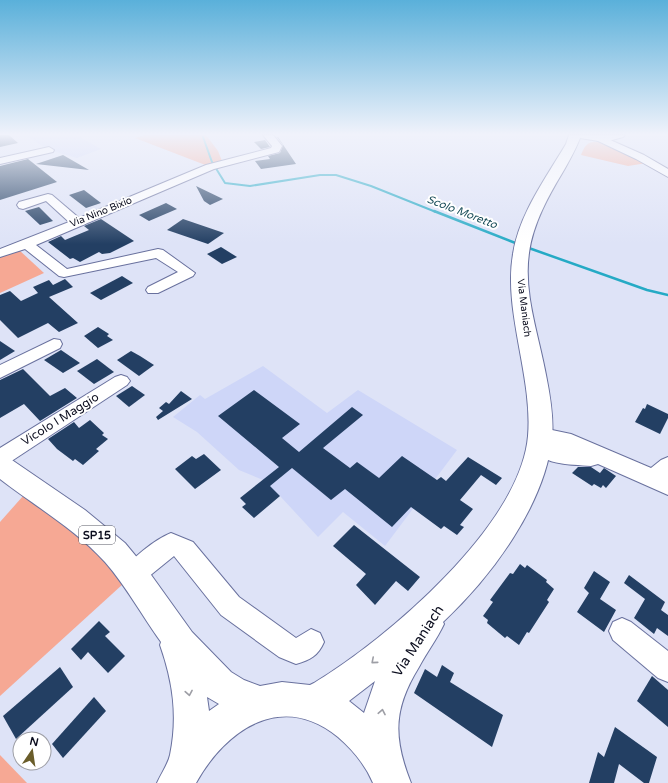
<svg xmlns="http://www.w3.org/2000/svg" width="668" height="783" viewBox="0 0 668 783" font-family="'Varela Round',sans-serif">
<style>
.built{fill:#ced6f8}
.green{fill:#f6a894}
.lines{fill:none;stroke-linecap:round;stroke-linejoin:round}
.stream-far1{stroke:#25aac5;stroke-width:2}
.stream{stroke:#25aac5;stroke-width:2.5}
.building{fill:#233f63}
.minor-casing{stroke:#69719e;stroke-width:2}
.major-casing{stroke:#69719e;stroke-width:2}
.minor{fill:#fff;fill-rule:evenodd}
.major{fill:#fff;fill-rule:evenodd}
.oneway{stroke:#9d9ea5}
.labels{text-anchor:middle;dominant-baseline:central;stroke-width:4;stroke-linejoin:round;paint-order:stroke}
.far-street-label{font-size:10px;fill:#0b0d1e;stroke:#fff}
.far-water-label{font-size:11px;font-style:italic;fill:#184c58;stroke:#fff}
.shield{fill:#fff;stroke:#545662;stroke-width:1}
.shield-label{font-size:11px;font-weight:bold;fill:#0b0d1e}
.street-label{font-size:12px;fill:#0b0d1e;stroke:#fff}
.near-street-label{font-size:14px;fill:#0b0d1e;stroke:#fff}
</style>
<rect width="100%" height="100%" fill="#dee3f7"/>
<g class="built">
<polygon points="25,135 76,135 101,149 77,158 49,150"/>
<polygon points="263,366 327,413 358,390 457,450 385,546 343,512 318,537 280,496 263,480 239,470 197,432 173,417 200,395 205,399"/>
</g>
<g class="green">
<polygon points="145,135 206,135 218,151 222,161 208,166 135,138"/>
<path d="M599,142L603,143L647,163L628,166L581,155C585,145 588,141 599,142Z"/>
<polygon points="19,250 44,273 0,293 0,256"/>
<polygon points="31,487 134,574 0,696 0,522"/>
<polygon points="0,755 27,783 0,783"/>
</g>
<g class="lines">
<polyline class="stream-far1" points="203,137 212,162 225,183 250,186 320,175 336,175 371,186 436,212"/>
<g class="stream">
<polyline points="434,211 518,244"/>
<polyline points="526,247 647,290 668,295"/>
</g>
</g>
<g class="building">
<polygon points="0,135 9,135 18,143 0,147"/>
<polygon points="277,137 278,137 296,164 261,169 255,161 270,159 268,156 280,153 283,145"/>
<polygon points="265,140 270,147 261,149 254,142"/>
<polygon points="63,155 89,170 36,164"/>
<polygon points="28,159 57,182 0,200 0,166"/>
<polygon points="196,186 223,199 210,205 204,201"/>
<polygon points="84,190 101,203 86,208 69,195"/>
<polygon points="166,203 177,209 149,221 139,215"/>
<polygon points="39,207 53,221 40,225 25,211"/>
<polygon points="101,219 134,241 110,253 102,254 99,252 80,262 73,258 70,259 48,242 61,236 65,240 89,230 84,226"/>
<polygon points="183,219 224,233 208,244 167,230"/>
<polygon points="221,247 237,257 222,264 207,254"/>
<polygon points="122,276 133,283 101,300 90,293"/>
<polygon points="65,279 73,287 49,297 78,323 59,332 48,323 18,338 0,320 0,295 10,291 21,301 38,293 33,287 49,280 53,285"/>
<polygon points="98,327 109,334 107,336 113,340 98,348 84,336"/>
<polygon points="0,341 15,351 0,360"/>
<polygon points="61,350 80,363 63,373 44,360"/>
<polygon points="131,351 140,356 154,365 139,376 117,360"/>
<polygon points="97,359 114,372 94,384 77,371"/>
<polygon points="23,369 50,396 65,388 77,398 40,421 24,404 0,418 0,380"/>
<polygon points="132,386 145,395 129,407 116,396"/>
<polygon points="254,390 300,424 282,438 299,452 352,407 363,415 323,448 350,468 357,462 379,478 402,456 437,480 441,477 446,481 468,457 502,478 496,485 481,475 460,500 473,509 460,525 464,527 457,535 444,526 441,529 411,507 392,527 345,489 331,500 292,468 270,486 280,496 254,518 242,507 246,504 240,498 279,467 218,416"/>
<polygon points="181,391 192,399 158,420 156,417 163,411 159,408 166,402 169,404"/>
<polygon points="647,404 668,414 668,418 660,434 635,422 643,408 645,409"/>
<polygon points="90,420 104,433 102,435 108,439 96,449 99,451 83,465 75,459 73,461 57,449 48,439 74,422 79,428"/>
<polygon points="204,454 221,470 195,489 175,469 192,456 196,459"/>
<polygon points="578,467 591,467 600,473 604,468 616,476 606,488 603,485 601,488 594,484 592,486 572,473"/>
<polygon points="354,525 420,577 408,591 396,581 375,605 356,585 366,574 333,546"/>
<polygon points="520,564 525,568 527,565 547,580 546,582 554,589 547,600 549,602 529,633 527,632 519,645 507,636 505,638 487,623 488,620 483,616 493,602 490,600 510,573 513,574"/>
<polygon points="594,571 610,582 600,599 616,610 604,632 577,612 589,593 584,588"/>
<polygon points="629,575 665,602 661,610 668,615 668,636 657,628 654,634 634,618 645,599 624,583"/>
<polygon points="99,621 110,632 105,636 125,656 108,673 88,652 81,660 71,649"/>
<polygon points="442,665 454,673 450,682 503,715 492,747 414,693 425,669 437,677"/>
<polygon points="60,667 73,687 16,739 3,716"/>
<polygon points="652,676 668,690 668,727 637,701"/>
<polygon points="94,697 106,711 63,758 52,744"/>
<polygon points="615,727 657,757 649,783 644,783 619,764 614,783 589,783 598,752 604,757"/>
</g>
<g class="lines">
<g class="minor-casing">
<g id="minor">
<polygon points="263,135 273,135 282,146 279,152 214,169 36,245 67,269 158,249 163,250 195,273 193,276 158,293 148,293 146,290 148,287 178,272 156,258 64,277 59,276 25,249 0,257 0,249 69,222 46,201 23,209 19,208 17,205 19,202 48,194 52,195 79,218 206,165 271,148 272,146"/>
<polygon points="599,135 644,155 668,169 668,177 636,159 596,140 594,138"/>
<polygon points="49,147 54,150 53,152 0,164 0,158"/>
<polygon points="54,339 60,340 62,344 60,348 0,378 0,365"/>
<polygon points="121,375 127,377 130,381 127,385 7,464 0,466 0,448 115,377"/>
<path d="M540,430H552L571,434L651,468L661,460L668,457V495L598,464L591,466C569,464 541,466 529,444L533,433Z"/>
<path d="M171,533L193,542L239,597L296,638L311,629L320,633L324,642C318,656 310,660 296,664L279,657L221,615L174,556L142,582L134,586L126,582L122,574C128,560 156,539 171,533Z"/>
<polygon points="622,618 631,622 668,651 668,682 658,678 613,640 609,631 613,622"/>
</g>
</g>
<g class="major-casing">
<path id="major" d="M569,135H625L623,137L605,142L580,138C576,149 570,159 564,170C549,195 533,223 529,253C523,293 539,336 546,375C550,395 554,418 552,438C545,505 491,577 443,622L444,624C437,639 427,652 419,667C393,709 393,738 411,783H373C366,766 352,749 338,737C282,691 226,729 196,783H157C161,774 168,764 170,755C178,716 173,682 160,645L161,642C142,616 127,587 105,562C75,529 35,506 0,479V455L9,458L85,510L125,543L149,572L192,632L231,672L244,680L260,686L282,682L310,685L314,683C387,639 520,526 528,436C533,377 503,311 513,254C519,214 546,178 566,144ZM375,681L364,713L349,701ZM207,697L219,704L209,711Z"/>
</g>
<use href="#minor" class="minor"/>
<use href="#major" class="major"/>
</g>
<defs><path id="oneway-chevron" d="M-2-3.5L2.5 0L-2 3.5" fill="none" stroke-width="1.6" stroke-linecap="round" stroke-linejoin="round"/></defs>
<g class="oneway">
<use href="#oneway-chevron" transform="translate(374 661) rotate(139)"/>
<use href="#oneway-chevron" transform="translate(189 693) rotate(80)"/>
<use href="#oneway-chevron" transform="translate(382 712) rotate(-79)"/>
</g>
<linearGradient id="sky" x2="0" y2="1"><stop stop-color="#5ab0da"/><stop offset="0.55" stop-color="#f0f2fb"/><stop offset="1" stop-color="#f0f2fb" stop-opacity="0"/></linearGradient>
<rect width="668" height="244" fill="url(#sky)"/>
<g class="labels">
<g class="far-street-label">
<text transform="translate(101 212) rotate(-22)">Via Nino Bixio</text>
<text transform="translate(524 308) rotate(83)">Via Maniach</text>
</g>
<g class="far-water-label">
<text transform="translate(462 212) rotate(21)">Scolo Moretto</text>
</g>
<rect class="shield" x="79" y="526" width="36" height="18" rx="3"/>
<g class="shield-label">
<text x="97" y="535">SP15</text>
</g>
<g class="street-label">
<text transform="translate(60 419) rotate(-32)">Vicolo I Maggio</text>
</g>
<g class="near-street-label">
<text transform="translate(418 641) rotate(-57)">Via Maniach</text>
</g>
</g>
<g transform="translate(32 751) rotate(13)"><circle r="19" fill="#ffffff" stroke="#9d9ea5"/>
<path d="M0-3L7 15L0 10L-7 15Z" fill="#6a5d2a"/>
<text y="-6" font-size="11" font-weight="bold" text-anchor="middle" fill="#0b0d1e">N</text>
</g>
</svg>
